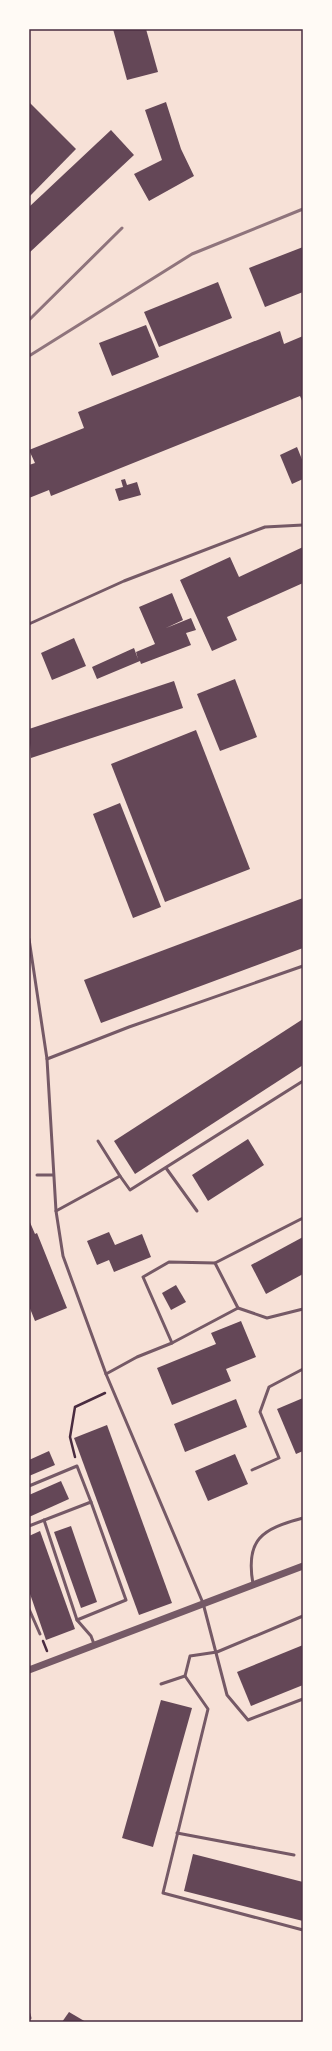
<svg xmlns="http://www.w3.org/2000/svg" width="332" height="2051" viewBox="0 0 332 2051" font-family="Mulish,sans-serif">
<style>
.building{fill:#644757}
.lines{fill:none;stroke-linecap:round;stroke-linejoin:round}
.path{stroke:#4a2c40;stroke-width:2.5}
.service{stroke:#755966;stroke-width:3}
.tertiary{stroke:#755966;stroke-width:7}
.rail{stroke:#8f747c;stroke-width:3}
.neatline{fill:none;stroke:#4a2c40;stroke-width:1.5}
</style>
<rect width="100%" height="100%" fill="#f7e1d7"/>
<g class="building">
<polygon points="113,29 146,29 158,72 127,80"/>
<polygon points="29,102 76,149 29,197"/>
<polygon points="166,102 181,149 194,176 149,201 134,174 162,160 145,110"/>
<polygon points="111,130 134,155 29,253 29,207"/>
<polygon points="303,247 303,292 265,307 249,268"/>
<polygon points="218,282 232,318 159,347 144,312"/>
<polygon points="146,325 159,357 112,376 99,343"/>
<polygon points="280,331 284,344 303,336 303,403 300,396 51,496 49,490 29,498 29,465 35,463 29,450 84,428 78,412"/>
<polygon points="297,447 303,462 303,479 292,484 280,455"/>
<polygon points="125,479 127,485 137,482 141,495 119,501 115,489 123,487 121,480"/>
<polygon points="303,547 303,583 227,617 237,640 212,651 180,580 230,557 239,577"/>
<polygon points="172,593 183,620 166,628 191,618 196,630 186,633 191,645 141,664 140,661 97,679 92,667 134,648 138,659 136,652 155,644 139,607"/>
<polygon points="74,638 86,666 52,680 41,653"/>
<polygon points="235,679 257,737 220,751 197,694"/>
<polygon points="174,681 183,708 31,758 29,729"/>
<polygon points="196,730 250,869 165,902 111,764"/>
<polygon points="120,803 161,907 133,918 93,814"/>
<polygon points="303,898 303,948 101,1023 84,980"/>
<polygon points="303,1019 303,1065 135,1174 114,1141"/>
<polygon points="248,1139 264,1165 208,1201 192,1175"/>
<polygon points="29,1220 35,1234 37,1233 67,1308 35,1321 29,1306"/>
<polygon points="109,1232 115,1245 142,1234 151,1257 114,1272 109,1260 97,1265 87,1241"/>
<polygon points="303,1237 303,1274 266,1294 251,1265"/>
<polygon points="176,1285 186,1302 171,1310 162,1293"/>
<polygon points="241,1321 256,1357 226,1369 231,1381 172,1405 157,1368 216,1344 211,1333"/>
<polygon points="303,1398 303,1451 296,1454 277,1409"/>
<polygon points="236,1399 247,1427 185,1452 174,1424"/>
<polygon points="107,1425 172,1603 139,1615 74,1438"/>
<polygon points="49,1451 55,1465 29,1476 29,1460"/>
<polygon points="235,1454 248,1484 208,1501 195,1471"/>
<polygon points="61,1481 69,1499 29,1517 29,1495"/>
<polygon points="71,1526 97,1602 81,1608 54,1532"/>
<polygon points="40,1531 75,1629 46,1640 29,1591 29,1536"/>
<polygon points="303,1645 303,1685 251,1706 237,1672"/>
<polygon points="161,1700 192,1708 153,1847 122,1838"/>
<polygon points="193,1854 303,1882 303,1921 184,1891"/>
<polygon points="69,2012 86,2022 62,2022"/>
</g>
<g class="lines">
<g class="path">
<polyline points="75,1457 70,1437 75,1407 105,1393"/>
<polyline points="43,1641 47,1651"/>
</g>
<g class="service">
<polyline points="29,624 124,581 265,527 303,525"/>
<polyline points="29,939 47,1059 56,1211 63,1256 106,1374 203,1603 227,1695 248,1720 303,1699"/>
<polyline points="47,1059 129,1027 303,966"/>
<polyline points="166,1168 197,1211"/>
<polyline points="37,1175 53,1175"/>
<polyline points="120,1176 130,1190 303,1081"/>
<polyline points="56,1211 120,1176 98,1141"/>
<polyline points="238,1308 267,1318 303,1309"/>
<polyline points="172,1343 143,1277 169,1262 215,1263"/>
<polyline points="106,1374 137,1357 172,1343 238,1308 215,1263 303,1218"/>
<polyline points="252,1470 279,1458 260,1412 269,1387 303,1369"/>
<polyline points="29,1486 77,1466 91,1502"/>
<polyline points="44,1520 77,1620 91,1636 94,1644"/>
<polyline points="29,1526 91,1502 126,1600 77,1620"/>
<path d="M253,1584C245,1539 262,1529 303,1518"/>
<polyline points="29,1609 40,1634"/>
<polyline points="303,1616 217,1652 190,1656 185,1676 208,1709 163,1893 303,1930"/>
<polyline points="161,1684 185,1676"/>
<polyline points="177,1833 294,1855"/>
<polyline points="29,2014 30,2018"/>
</g>
<polyline class="tertiary" points="29,1670 303,1566"/>
<g class="rail">
<polyline points="29,320 122,228"/>
<polyline points="29,356 192,254 303,209"/>
</g>
</g>
<rect width="332" height="2051" fill="none" stroke="#fffaf5" stroke-width="60"/>
<rect x="30" y="30" width="272" height="1991" class="neatline"/>
</svg>
